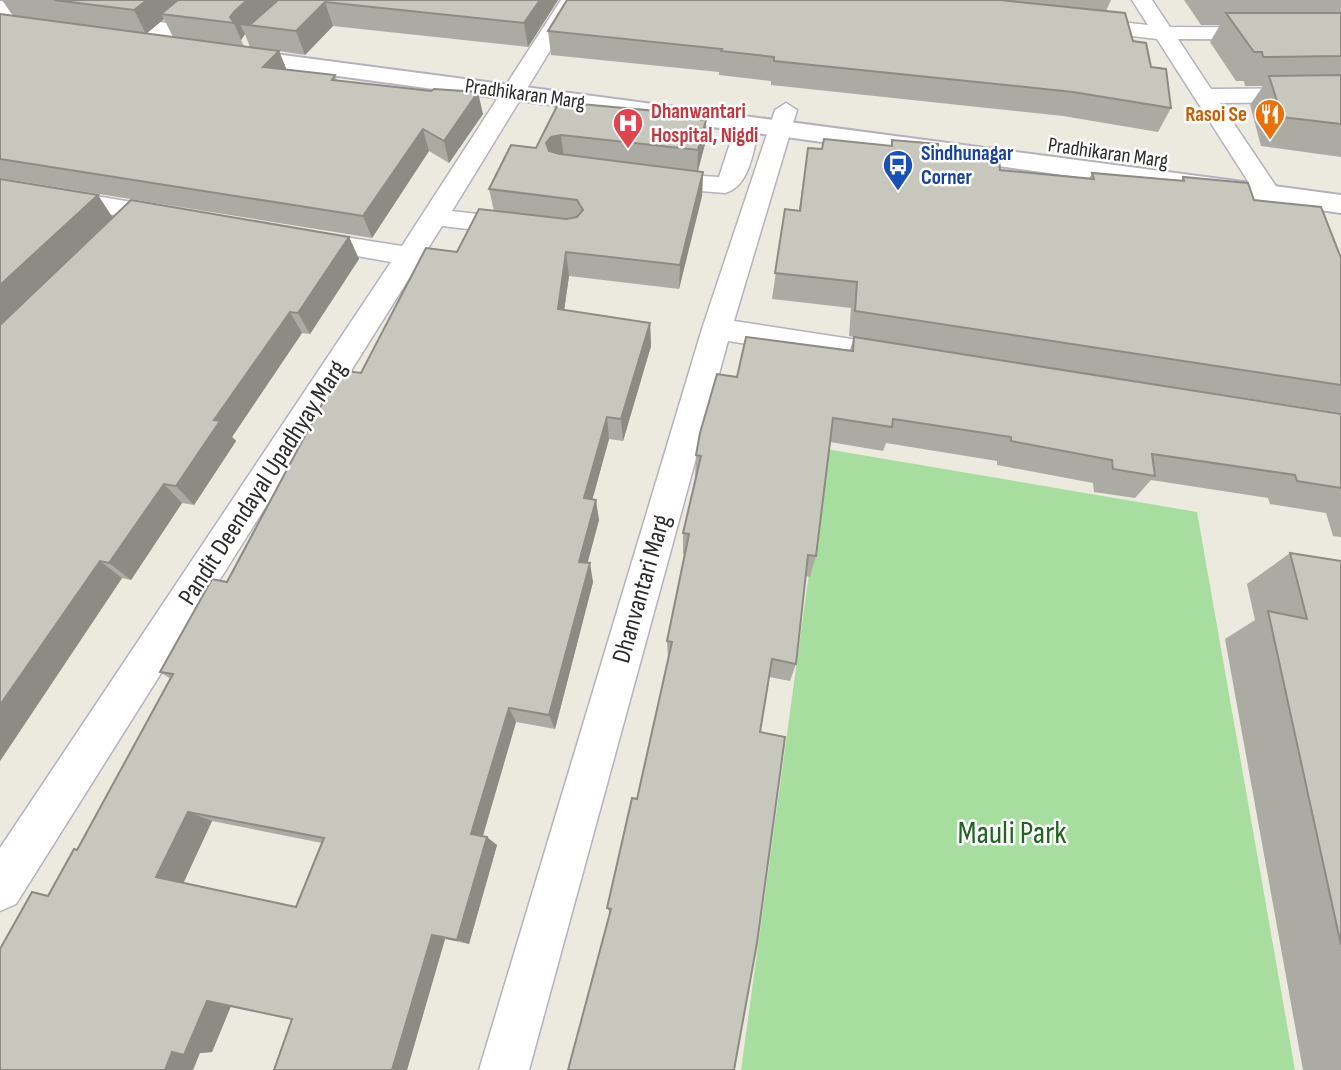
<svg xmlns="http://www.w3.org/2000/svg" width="1341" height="1070" viewBox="0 0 1341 1070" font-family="'Sofia Sans Condensed',sans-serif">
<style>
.green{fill:#a7dea0}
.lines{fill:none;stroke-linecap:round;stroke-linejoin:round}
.minor-casing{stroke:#b3b2be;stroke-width:3}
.tertiary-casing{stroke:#b3b2be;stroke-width:4}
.minor{fill:#fff;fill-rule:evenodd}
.tertiary{fill:#fff;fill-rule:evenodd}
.wall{fill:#acaba3;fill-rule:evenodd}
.shaded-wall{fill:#8c8b84}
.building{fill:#c8c7bd;stroke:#8c8b84;stroke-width:2;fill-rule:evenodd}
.labels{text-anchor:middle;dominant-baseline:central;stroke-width:5;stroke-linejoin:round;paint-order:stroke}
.far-street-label{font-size:21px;fill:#2c2c2c;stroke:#fff}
.far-health-label{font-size:21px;font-weight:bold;fill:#be3a42;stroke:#fff;text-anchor:start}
.far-food-label{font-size:21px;font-weight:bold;fill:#c56008;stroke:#fff;text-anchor:end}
.far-transit-label{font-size:21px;font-weight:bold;fill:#164399;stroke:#fff;text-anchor:start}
.street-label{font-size:26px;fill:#2c2c2c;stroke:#fff}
.near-park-label{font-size:32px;fill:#216322;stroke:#fff}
</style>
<rect width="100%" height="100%" fill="#ece9df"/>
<polygon class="green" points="826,449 1197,512 1295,1070 741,1070"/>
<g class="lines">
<g class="minor-casing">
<g id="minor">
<polygon points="561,0 581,0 452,211 518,219 527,221 531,227 527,233 518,235 442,226 16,904 0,911 0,848 391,262 306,247 297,245 293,239 297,233 306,231 402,246"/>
<polygon points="1132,0 1152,0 1170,27 1341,28 1341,40 1178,39 1211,89 1341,88 1341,102 1220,103 1282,195 1278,200 1260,200 1157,39 1082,30 1072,24 1082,18 1148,25"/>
<polygon points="786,103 797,110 734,321 897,346 908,349 912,357 908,365 897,368 728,341 529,1070 479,1070 702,329 775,110"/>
<path d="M748,118L756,120L760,125C753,148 751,186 725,193L654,187L645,185L642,180L645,175L654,173L719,177L736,125L740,120Z"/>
<polygon points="0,180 168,208 177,210 181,216 177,222 168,224 0,196"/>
</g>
</g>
<g class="tertiary-casing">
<g id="tertiary">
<polygon points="0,1 220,30 231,37 220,44 0,15"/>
<polygon points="230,48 1341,195 1341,213 222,60 218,55 222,50"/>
</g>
</g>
<use href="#minor" class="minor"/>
<use href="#tertiary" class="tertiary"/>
</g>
<g class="wall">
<path d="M2,0H558L528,47L333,26L305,55L279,51L286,69L335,75L337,80L483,114L449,163L429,151L372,238L0,178V14L13,16ZM164,19L173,37L147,33ZM245,34L250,47L244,46L241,40Z"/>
<polygon points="567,0 1111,0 1106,11 1133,41 1151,67 1171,108 1158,132 1063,116 771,85 771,81 719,75 719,72 551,55 548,31"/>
<polygon points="1184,0 1341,0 1341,157 1261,146 1250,105 1263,86 1245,86 1244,81 1236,81 1210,42 1220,25 1201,25"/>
<path d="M559,102L678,117L705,144L698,171L703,172L702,196L679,289L569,276L564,310L650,323L651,346L623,441L609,439L592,500L599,520L587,563L593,582L555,729L516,722L483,836L497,845L469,944L445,939L407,1070H274L292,1019L231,1006L212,1052L200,1053L48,895L77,850L171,679L160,672L227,582L361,373L457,252L494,211L489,189L536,148ZM212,821L322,843L296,907L183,883Z"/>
<polygon points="892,140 1000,170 1089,179 1092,173 1181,180 1183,177 1254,200 1341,258 1341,413 849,336 851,308 772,299 785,209 799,210 808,148 822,149 891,145"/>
<polygon points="0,179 113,217 349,237 359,259 310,334 302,333 232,437 236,441 194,505 182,503 131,580 122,578 0,761"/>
<polygon points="854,337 1341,414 1341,537 1333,536 1326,513 1270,504 1268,498 1151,480 1135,498 1094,492 1093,483 997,465 997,461 886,443 883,451 830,442 816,556 810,577 806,576 796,664 790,681 769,677 610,913 607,908 637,799 668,659 667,641 685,555 683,554 683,533 696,478 695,478 696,455 737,377 850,350"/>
<polygon points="1290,553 1341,561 1341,1070 1303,1070 1225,639 1255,620 1247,584"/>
</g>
<g class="shaded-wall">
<polygon points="147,0 187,0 161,14 164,19 146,34 134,10"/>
<polygon points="247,0 282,0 254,26 240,24 245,34 241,40 234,23 230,17 234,12"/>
<polygon points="540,0 558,0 528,47 524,23"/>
<polygon points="325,2 333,26 305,55 296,31"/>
<polygon points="279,51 288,73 263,67"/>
<polygon points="478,92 483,114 449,163 444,141"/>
<polygon points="706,120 705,144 697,174 698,150"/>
<polygon points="423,129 429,151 372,238 363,216"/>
<polygon points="561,135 564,159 554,161 546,143 551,137"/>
<polygon points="703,172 702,196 679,289 680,265"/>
<polygon points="98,195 113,218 0,326 0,285"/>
<polygon points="349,237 359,259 310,334 298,313"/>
<polygon points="566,252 569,276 561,333 558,309"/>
<polygon points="290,312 302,333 232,437 236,441 194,505 176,486 214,420"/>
<polygon points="650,323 651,346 623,441 621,419"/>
<polygon points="607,417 609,439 587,519 584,498"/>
<polygon points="164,484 182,503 131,580 109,563"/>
<polygon points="596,500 599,520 583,580 579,562"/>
<polygon points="100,561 122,578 0,761 0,705"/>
<polygon points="590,563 593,582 555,729 549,715"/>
<polygon points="509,708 516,722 481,842 471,834"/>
<polygon points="188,812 212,821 183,884 156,877"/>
<polygon points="487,837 497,845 469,944 457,940"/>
<polygon points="432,935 445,939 407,1070 392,1070"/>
<polygon points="207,1001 233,1001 212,1052 200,1053 193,1070 165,1070 172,1052"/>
</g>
<g class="building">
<polygon points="54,0 147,0 134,10"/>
<polygon points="178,0 247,0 234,12 230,17 234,23 161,14"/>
<polygon points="278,0 540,0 524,23 325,2 296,31 240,24 252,23"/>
<polygon points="567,0 1000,0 1125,13 1133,41 1146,43 1151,67 1166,69 1171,108 1073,92 774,61 774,57 721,51 722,49 548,31"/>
<polygon points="1226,13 1341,13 1341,56 1263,57 1262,52 1254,52"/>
<polygon points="0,14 279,51 263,67 335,75 332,80 431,91 434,89 478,92 444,141 423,129 363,216 0,159"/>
<polygon points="1341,75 1341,124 1282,117 1269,76"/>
<path d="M559,102L678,113L677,117L706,120L698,150L561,135L551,137L546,143L549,151L560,154L703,172L680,265L566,252L558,309L650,323L621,419L607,417L584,498L596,500L579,562L590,563L549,715L509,708L471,834L487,837L457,940L432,935L392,1070H274L292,1019L207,1001L184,1055L172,1052L165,1070H0V949L32,892L48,896L74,849L77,850L173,674L160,672L212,579L227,582L340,370L361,373L426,248L457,252L479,209L566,219L577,217L583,210L577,200L489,189L511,145L536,148ZM188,812L324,838L296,907L156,877Z"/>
<polygon points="824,139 892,146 892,140 938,144 938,152 999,158 1000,170 1094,179 1092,173 1184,181 1183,177 1248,183 1254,200 1321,207 1341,258 1341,385 855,311 857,282 775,273 785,209 800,211 808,148 822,149"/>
<polygon points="0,179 98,195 0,285"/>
<polygon points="131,200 349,237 298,313 290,312 214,420 220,421 176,486 164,484 109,563 100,561 0,705 0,325"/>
<polygon points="746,337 853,351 854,337 1341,414 1341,488 1297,481 1295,475 1152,454 1155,476 1113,469 1112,460 1011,441 1011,437 893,419 892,427 833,418 816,556 808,555 796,664 772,659 760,732 785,737 757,943 734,1070 568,1070 611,909 607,908 632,798 637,799 672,642 667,641 689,534 683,533 701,456 696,455 700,433 717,374 737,377"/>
<polygon points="1290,553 1341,561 1341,945 1268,611 1307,619"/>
</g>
<defs>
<g id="restaurant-pin" transform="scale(1.575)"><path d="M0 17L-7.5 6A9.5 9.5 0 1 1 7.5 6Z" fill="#e8710a" stroke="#fff"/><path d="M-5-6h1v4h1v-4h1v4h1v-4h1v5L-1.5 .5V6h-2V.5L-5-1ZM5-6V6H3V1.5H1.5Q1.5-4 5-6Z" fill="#fff"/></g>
<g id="hospital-pin" transform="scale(1.575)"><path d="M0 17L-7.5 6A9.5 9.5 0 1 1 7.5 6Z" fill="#e0444e" stroke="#fff"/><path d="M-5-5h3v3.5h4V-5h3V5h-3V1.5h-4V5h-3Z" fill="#fff"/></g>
<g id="bus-pin" transform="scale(1.575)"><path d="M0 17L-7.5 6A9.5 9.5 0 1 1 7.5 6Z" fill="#1a4fb4" stroke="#fff"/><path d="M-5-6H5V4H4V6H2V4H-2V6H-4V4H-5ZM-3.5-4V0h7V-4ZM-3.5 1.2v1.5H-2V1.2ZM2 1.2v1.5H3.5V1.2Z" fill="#fff"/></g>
</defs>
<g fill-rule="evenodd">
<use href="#restaurant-pin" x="1270" y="114"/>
<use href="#hospital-pin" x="628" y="123"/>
<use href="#bus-pin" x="898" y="165"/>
</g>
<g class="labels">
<g class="far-street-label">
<text transform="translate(525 94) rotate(8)">Pradhikaran Marg</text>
<text transform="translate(1108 153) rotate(8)">Pradhikaran Marg</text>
</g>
<g class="far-health-label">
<text x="651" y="111">Dhanwantari<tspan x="651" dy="24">Hospital, Nigdi</tspan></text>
</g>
<g class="far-food-label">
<text x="1247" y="114">Rasoi Se</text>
</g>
<g class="far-transit-label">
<text x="921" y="153">Sindhunagar<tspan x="921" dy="24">Corner</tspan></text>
</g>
<g class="street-label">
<text transform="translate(263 483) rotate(-57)">Pandit Deendayal Upadhyay Marg</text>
<text transform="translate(642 589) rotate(-74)">Dhanvantari Marg</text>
</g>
<g class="near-park-label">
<text x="1012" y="833">Mauli Park</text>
</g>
</g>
</svg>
